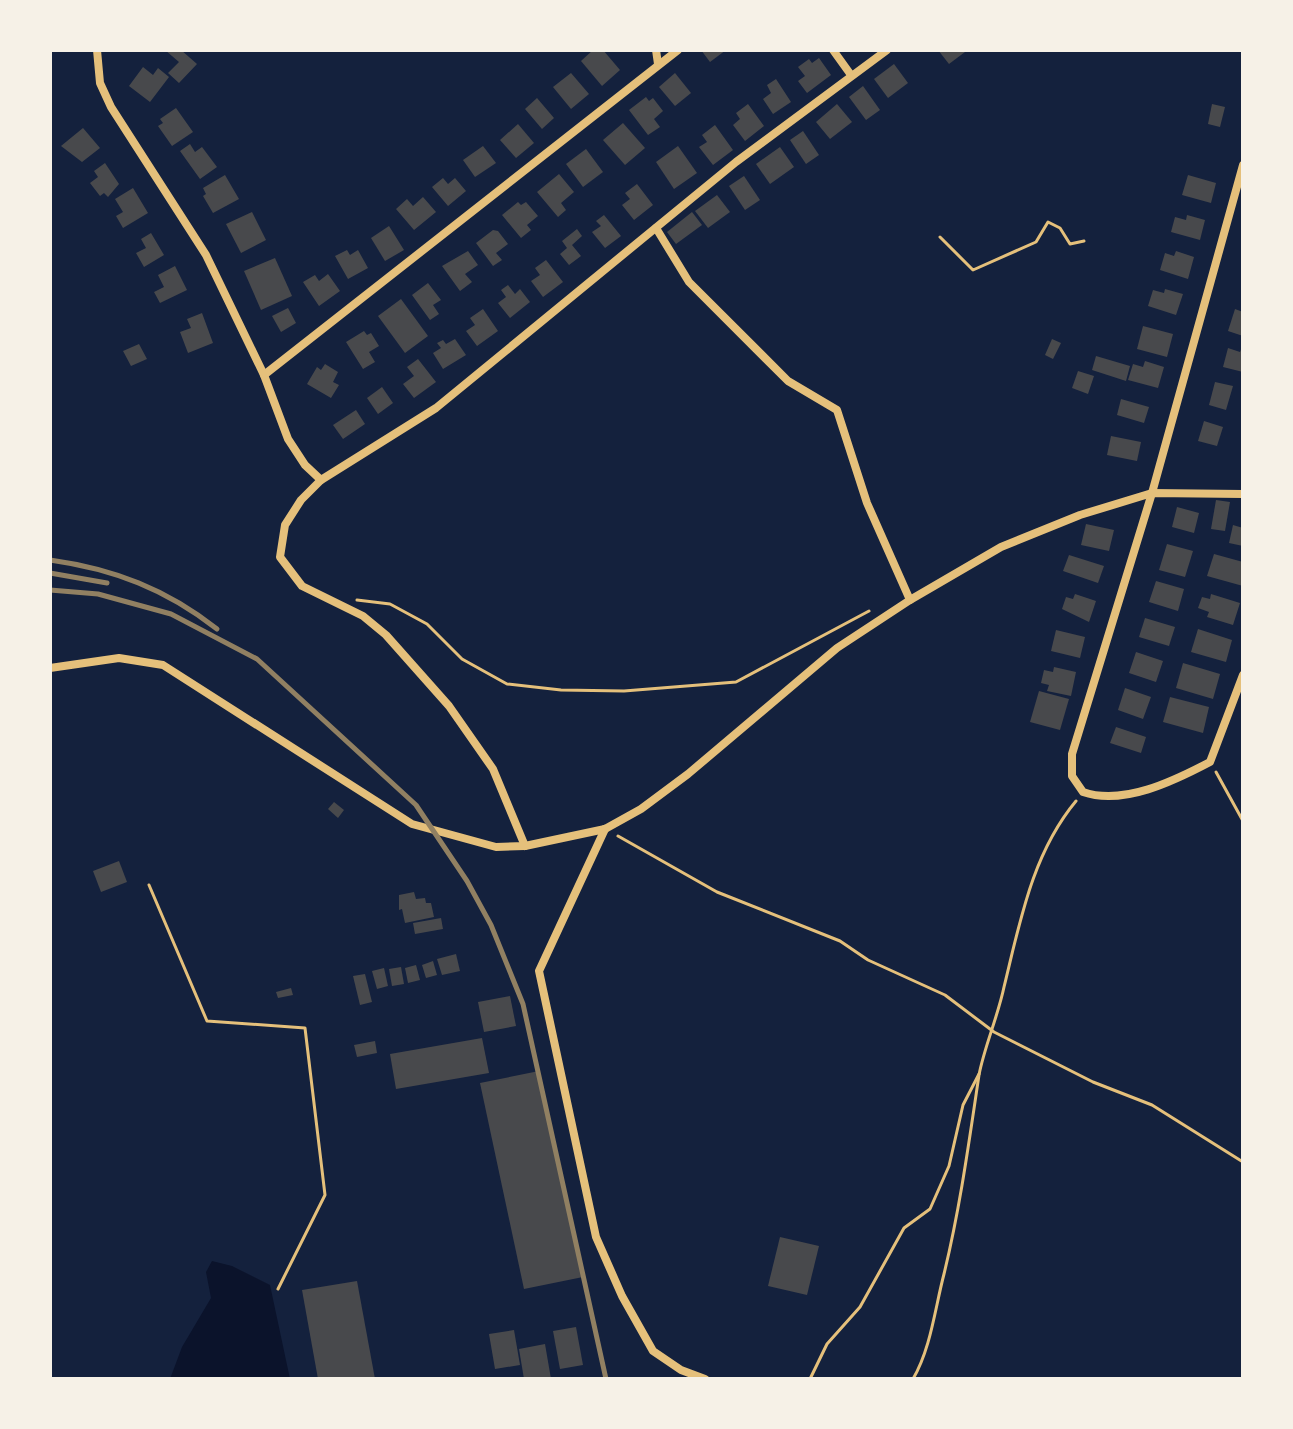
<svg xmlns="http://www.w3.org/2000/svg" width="1293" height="1429" viewBox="0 0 1293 1429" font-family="'Space Grotesk',sans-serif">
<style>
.water{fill:#0b132b}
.building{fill:#48494c}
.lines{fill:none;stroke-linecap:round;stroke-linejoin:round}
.path{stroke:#e5c07b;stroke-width:3}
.minor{stroke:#e5c07b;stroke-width:8}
.rail{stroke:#918062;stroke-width:5}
</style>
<rect width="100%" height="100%" fill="#14213d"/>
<polygon class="water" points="212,1261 232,1266 270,1285 290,1379 170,1379 182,1347 211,1298 206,1272"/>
<g class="building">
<polygon points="165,50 181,50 197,64 179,83 168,73 179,62"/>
<polygon points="593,50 603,50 620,70 602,86 581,61"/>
<polygon points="701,50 726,50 710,62"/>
<polygon points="938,50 964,50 965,52 949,64"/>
<polygon points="819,58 831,75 807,93 798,81 805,76 798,67 809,59 812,63"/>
<polygon points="894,64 908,83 888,98 874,79"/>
<polygon points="143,67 153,75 158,68 169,77 150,102 129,86"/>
<polygon points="571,73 589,94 571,109 553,87"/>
<polygon points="675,73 691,93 675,106 659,87"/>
<polygon points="776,79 791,102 773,114 763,99 771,93 767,85"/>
<polygon points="863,86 880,110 866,120 849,97"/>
<polygon points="646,97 649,101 653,98 663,111 654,119 660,127 648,135 629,110"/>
<polygon points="537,98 554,118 542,129 525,109"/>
<polygon points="748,104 764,126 745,141 733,125 740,119 736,113"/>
<polygon points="837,104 852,122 830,139 816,122"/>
<polygon points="1212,104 1225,107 1220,127 1208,124"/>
<polygon points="176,108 193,132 172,146 158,126 163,123 160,119"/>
<polygon points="623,123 645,148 625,165 603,140"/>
<polygon points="518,124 534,143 516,158 500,140"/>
<polygon points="715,125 733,150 713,165 699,147 707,142 702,135"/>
<polygon points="83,128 100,148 82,162 61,146"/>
<polygon points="803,131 819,155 806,164 790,140"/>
<polygon points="190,144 195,152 202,147 217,167 200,179 180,151"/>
<polygon points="483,146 496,163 475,177 463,160"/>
<polygon points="678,146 697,173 674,189 656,162"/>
<polygon points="780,147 794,167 770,184 756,164"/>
<polygon points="586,149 603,172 583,187 566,164"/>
<polygon points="105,163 119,184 108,197 104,193 100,196 90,183 98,177 94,171"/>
<polygon points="559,174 574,192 561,203 566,210 558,217 537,192"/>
<polygon points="225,175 239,199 213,213 203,196 206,194 203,188"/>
<polygon points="1188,175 1216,183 1211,203 1182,195"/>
<polygon points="744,176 760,200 745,210 729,186"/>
<polygon points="443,178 448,184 455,178 466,191 448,206 432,187"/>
<polygon points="637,184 653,205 634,220 622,205 630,199 625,193"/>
<polygon points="133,188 148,213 123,228 116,216 123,212 115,199"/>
<polygon points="717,195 730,212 708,228 695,211"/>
<polygon points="423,197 436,212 414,230 396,209 407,199 413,206"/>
<polygon points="518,202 521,205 526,202 538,216 527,225 531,230 521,238 502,215"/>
<polygon points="252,212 266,240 241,253 226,224"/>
<polygon points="692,212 702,225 676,244 667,232"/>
<polygon points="604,215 621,236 605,248 592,232 601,226 596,221"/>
<polygon points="1187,215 1205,220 1200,240 1171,232 1175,217 1186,220"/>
<polygon points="389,226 404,250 385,261 371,238"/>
<polygon points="577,229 582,236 572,245 581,256 569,265 560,254 567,248 562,241"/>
<polygon points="493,230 498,231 508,244 496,253 502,260 493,266 476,243"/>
<polygon points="151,233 164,255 144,267 136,253 146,248 141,239"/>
<polygon points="347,250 350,255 358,250 368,268 348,279 335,256"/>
<polygon points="468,251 478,265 465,274 472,282 460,291 442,266"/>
<polygon points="1176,251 1194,257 1188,279 1160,270 1165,253 1174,256"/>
<polygon points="275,258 292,296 261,310 244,271"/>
<polygon points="546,260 563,282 543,297 531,281 540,275 535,268"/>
<polygon points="175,266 187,290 160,303 154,292 164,287 158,275"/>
<polygon points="328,274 340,291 319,306 303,282 315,275 319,281"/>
<polygon points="428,283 441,300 433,305 439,314 430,320 412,295"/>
<polygon points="508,285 515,294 520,289 530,302 510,318 498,303 506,297 501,290"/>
<polygon points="1165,289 1183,294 1176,315 1148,306 1153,290 1164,293"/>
<polygon points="401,299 428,336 405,353 378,316"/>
<polygon points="288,308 296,323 281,332 272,316"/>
<polygon points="483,309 498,331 477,346 466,331 475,325 470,318"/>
<polygon points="1235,309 1243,312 1243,336 1228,331"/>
<polygon points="202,313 213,343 188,353 180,332 191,328 187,319"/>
<polygon points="1143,326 1173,334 1167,357 1137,349"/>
<polygon points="364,331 367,335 371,333 379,346 369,352 375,362 363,369 346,342"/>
<polygon points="455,339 466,355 443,369 433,353 441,348 437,343 443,340 446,344"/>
<polygon points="1052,339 1061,343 1053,359 1045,355"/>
<polygon points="139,344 147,359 131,366 123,351"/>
<polygon points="1243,344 1243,372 1223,367 1228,348 1240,352"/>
<polygon points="1096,356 1130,366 1126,381 1092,370"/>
<polygon points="418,359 436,382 414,398 403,384 414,376 407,367"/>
<polygon points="1145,361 1164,367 1158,388 1128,380 1133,364 1143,367"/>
<polygon points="325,364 338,372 333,382 339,385 331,398 307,384 317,367 321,370"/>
<polygon points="1078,371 1094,376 1088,394 1072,388"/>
<polygon points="1215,382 1233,386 1226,410 1209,405"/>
<polygon points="382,387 393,403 378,414 367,398"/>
<polygon points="1121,399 1149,407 1144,423 1117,415"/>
<polygon points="356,410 365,424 343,439 333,425"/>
<polygon points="1204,421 1223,427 1217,446 1198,441"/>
<polygon points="1111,436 1141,442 1137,461 1107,455"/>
<polygon points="1216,500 1230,502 1225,531 1211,529"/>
<polygon points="1177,507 1199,513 1194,533 1172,527"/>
<polygon points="1086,524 1114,530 1109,551 1081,545"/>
<polygon points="1233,525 1243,528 1243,546 1229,543"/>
<polygon points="1167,544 1193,551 1185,577 1159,570"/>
<polygon points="1214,554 1243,562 1243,586 1207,576"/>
<polygon points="1069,555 1104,566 1098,583 1063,571"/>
<polygon points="1156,581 1184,589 1178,611 1149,602"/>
<polygon points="1075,594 1096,601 1089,622 1062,609 1066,597 1073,599"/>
<polygon points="1211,594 1240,603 1233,625 1207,617 1209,612 1198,608 1202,597 1210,599"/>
<polygon points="1145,618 1175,627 1169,646 1139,637"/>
<polygon points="1198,629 1232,640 1226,662 1191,652"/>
<polygon points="1056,630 1085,637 1080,658 1051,651"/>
<polygon points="1136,652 1163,661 1156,682 1129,673"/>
<polygon points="1183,663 1220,674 1213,699 1176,688"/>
<polygon points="1054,667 1076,672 1071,696 1047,691 1049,685 1041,683 1044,670 1053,672"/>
<polygon points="1125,688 1151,697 1143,719 1118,710"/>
<polygon points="1039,691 1069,699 1060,730 1030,722"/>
<polygon points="1170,697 1209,707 1203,733 1163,722"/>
<polygon points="1116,727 1146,737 1141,753 1110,743"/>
<polygon points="334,802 344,810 338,818 328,809"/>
<polygon points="119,861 127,882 101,892 93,871"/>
<polygon points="414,892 416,899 425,898 426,903 431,903 434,917 405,923 402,909 399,910 399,895"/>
<polygon points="441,918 443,929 415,934 413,923"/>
<polygon points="456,954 460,971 442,975 437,959"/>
<polygon points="433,961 437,975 426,978 422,965"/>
<polygon points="416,965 420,980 408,983 405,968"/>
<polygon points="401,967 404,984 392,986 389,969"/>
<polygon points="384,968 388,986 377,989 372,971"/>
<polygon points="365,974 372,1002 360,1005 353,976"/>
<polygon points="291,988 293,995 278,998 276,992"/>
<polygon points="510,996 516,1026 484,1032 478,1002"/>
<polygon points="482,1038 489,1073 396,1089 390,1054"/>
<polygon points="375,1041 377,1053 357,1057 354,1045"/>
<polygon points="539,1071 583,1277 524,1289 480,1083"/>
<polygon points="780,1237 819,1246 807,1295 768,1286"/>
<polygon points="357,1281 375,1379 318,1379 302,1290"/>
<polygon points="576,1327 583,1365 560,1369 553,1331"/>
<polygon points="514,1330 520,1365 495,1369 489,1334"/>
<polygon points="545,1344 551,1379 524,1379 519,1349"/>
</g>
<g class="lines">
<g class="path">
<polyline points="940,237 973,270 1036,242 1048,222 1060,228 1070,244 1084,241"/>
<polyline points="357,600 390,604 427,624 462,659 507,684 561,690 624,691 736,682 869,611"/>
<polyline points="1216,772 1243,821"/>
<polyline points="618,836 717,892 840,941 868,960 945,995 994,1032 1093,1082 1152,1105 1243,1162"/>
<polyline points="149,885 207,1021 305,1028 325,1195 278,1289"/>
<polyline points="810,1379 827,1344 860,1307 904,1228 930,1209 949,1166 963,1105 979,1074"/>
<path d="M913,1379C931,1348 935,1308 944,1274C960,1208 969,1142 979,1075C984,1048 998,1016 1004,987C1020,922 1032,854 1076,801"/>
</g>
<g class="minor">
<polyline points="97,50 100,83 111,107 206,255 264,375 288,439 305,465 321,480"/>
<polyline points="656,50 658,64"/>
<polyline points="833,50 851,75"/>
<path d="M1243,165L1152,493L1072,754V776L1083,792C1123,806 1174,781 1210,762L1243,675"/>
<polyline points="656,228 689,282 788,381 837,410 867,503 910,600"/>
<polyline points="264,375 678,50"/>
<polyline points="50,668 119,658 163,665 412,824 496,847 525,846 605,829 641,809 688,774 837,648 910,600 1001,547 1080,515 1152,493 1243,494"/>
<polyline points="605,829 539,971 596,1237 622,1296 653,1351 681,1370 705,1379"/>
<polyline points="525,846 493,769 449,706 386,635 363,616 302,586 280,557 285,525 301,500 321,480 436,408 736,162 887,50"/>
</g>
<g class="rail">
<path d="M50,560C114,569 166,589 217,629"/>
<polyline points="50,573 107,583"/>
<polyline points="50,590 98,594 171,614 257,659 416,805 467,881 491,925 523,1004 606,1379"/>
</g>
</g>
<rect width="1293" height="1429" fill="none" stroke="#f6f1e7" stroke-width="104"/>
</svg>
